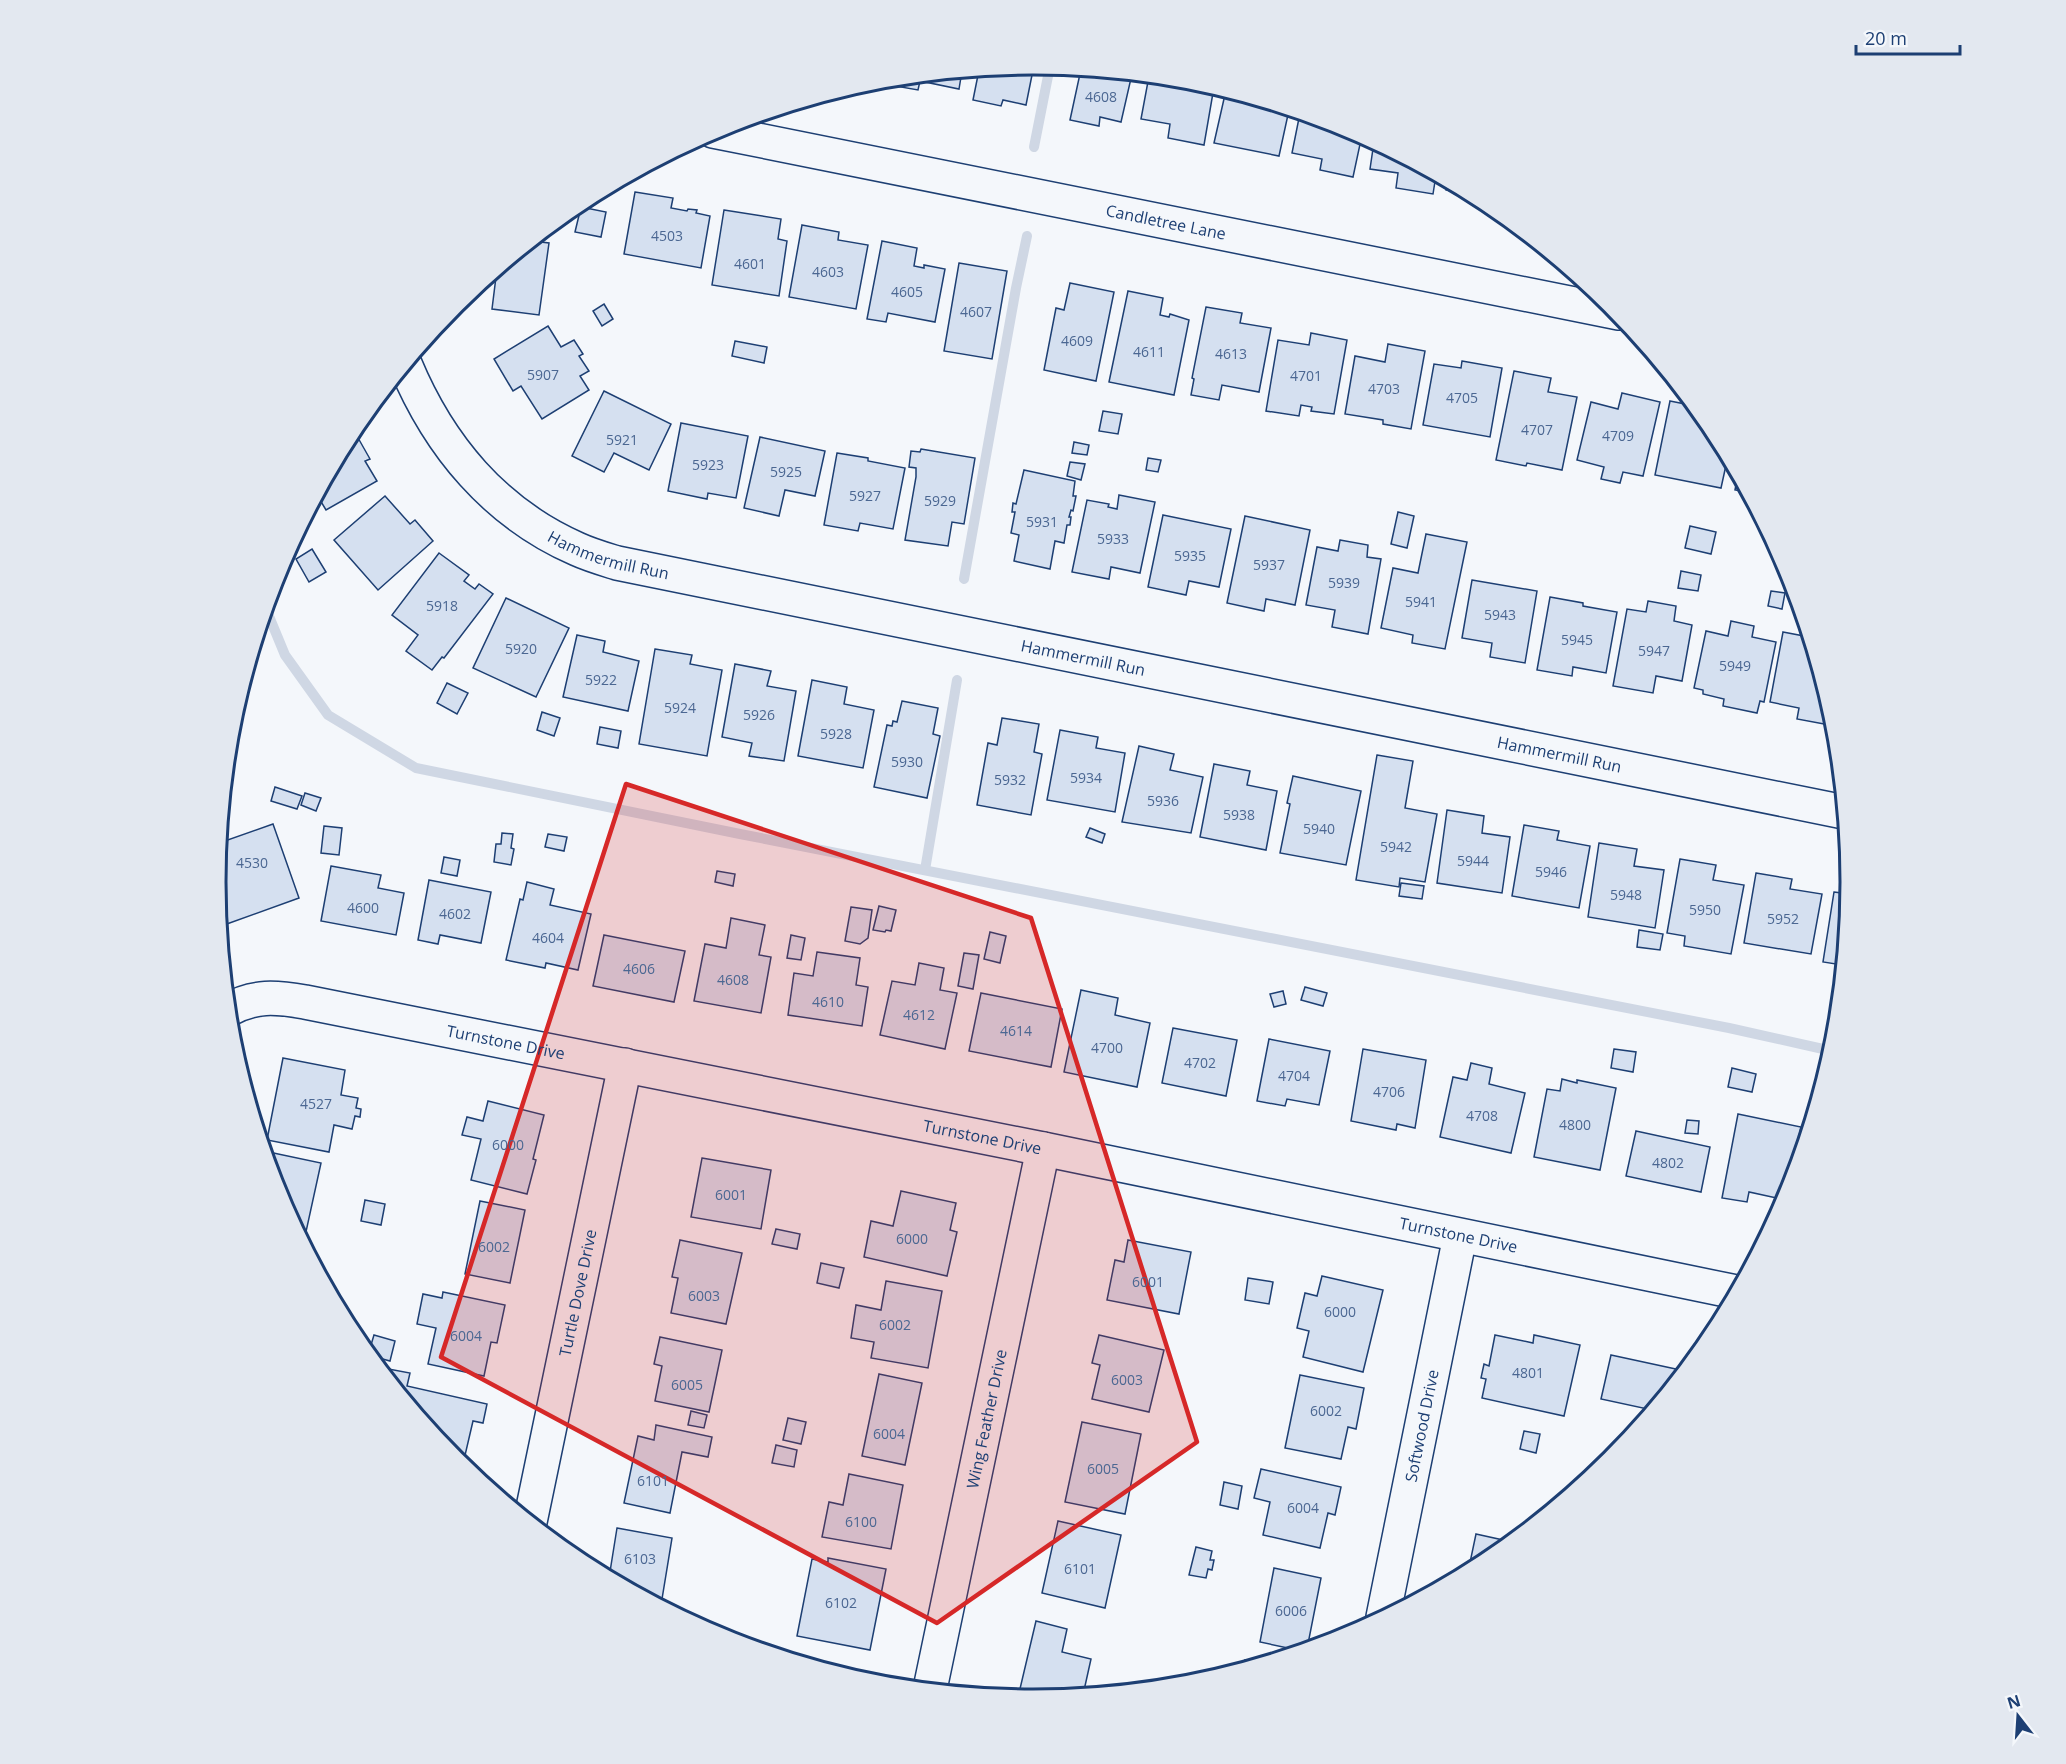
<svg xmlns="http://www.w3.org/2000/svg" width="2066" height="1764" viewBox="0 0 2066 1764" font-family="'Open Sans',sans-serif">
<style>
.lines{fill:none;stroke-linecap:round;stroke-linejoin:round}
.stream{stroke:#cfd7e4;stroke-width:10}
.building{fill:#d5e0f0;stroke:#1d3f73;stroke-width:1.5}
.minor-casing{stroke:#1d3f73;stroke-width:36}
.minor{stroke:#f4f7fb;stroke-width:33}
.marked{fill:#d62828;fill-opacity:0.2;stroke:#d62828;stroke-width:4.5;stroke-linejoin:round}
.labels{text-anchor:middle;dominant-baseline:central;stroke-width:4.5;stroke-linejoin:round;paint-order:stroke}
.number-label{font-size:14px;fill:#4b6792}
.street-label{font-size:16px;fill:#1d3f73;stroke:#f4f7fb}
.rim{fill:none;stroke:#1d3f73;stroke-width:3}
</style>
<rect width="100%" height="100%" fill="#f4f7fb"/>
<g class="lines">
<g class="stream">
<polyline points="1034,147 1050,66"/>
<polyline points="964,579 1016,288 1027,236"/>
<polyline points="266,609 285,655 328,715 416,768 740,834 1729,1028 1832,1051"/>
<polyline points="925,870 957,680"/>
</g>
</g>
<g class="building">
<polygon points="1034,65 1026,105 1003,100 1001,106 973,100 979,70"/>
<polygon points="1081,69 1132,74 1121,122 1100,117 1099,126 1070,120"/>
<polygon points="962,71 959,89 920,81 918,90 895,86 897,78"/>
<polygon points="1149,76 1193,80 1214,87 1204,145 1168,138 1170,124 1141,119"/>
<polygon points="1226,90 1289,110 1279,156 1214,143"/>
<polygon points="1300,113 1346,127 1362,135 1353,177 1320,170 1322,159 1292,153"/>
<polygon points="1374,142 1436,175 1433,194 1396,188 1398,173 1370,169"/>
<polygon points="1447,181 1474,195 1446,190"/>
<polygon points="635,192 673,198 671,208 687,211 688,209 697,210 696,213 710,216 701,268 624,254"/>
<polygon points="1476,196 1487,202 1494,208 1475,204"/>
<polygon points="581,207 606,212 601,237 575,232"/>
<polygon points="724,210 781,219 778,239 787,241 779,296 712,285"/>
<polygon points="802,225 839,232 838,240 868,245 856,309 789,297"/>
<polygon points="532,241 549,243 539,315 492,309 497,269"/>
<polygon points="882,241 917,248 914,266 924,268 924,265 945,269 935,322 888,313 886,322 867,319"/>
<polygon points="959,263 1007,271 992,359 944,351"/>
<polygon points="1070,283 1114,292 1096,381 1044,370 1056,308 1064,310"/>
<polygon points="1128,291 1163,298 1160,315 1169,317 1170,314 1189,320 1174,395 1109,382"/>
<polygon points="604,304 613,319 602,326 593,311"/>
<polygon points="1206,307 1242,313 1240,323 1271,328 1259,392 1222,385 1219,400 1191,395 1194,379 1192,378"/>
<polygon points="548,326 561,347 574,340 583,354 579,356 589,371 580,376 589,390 542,419 521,386 513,391 494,359"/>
<polygon points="1311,333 1347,340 1334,414 1311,411 1312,407 1301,405 1299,416 1266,411 1278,340 1309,345"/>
<polygon points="735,341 767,347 764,363 732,356"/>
<polygon points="1388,344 1425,351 1411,429 1383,424 1383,420 1345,414 1355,356 1385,362"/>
<polygon points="1462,361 1502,368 1490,437 1423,425 1434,364 1461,368"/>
<polygon points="1514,371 1551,378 1548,392 1577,397 1562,470 1527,463 1526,466 1496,460"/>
<polygon points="604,391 671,424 649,470 614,453 604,472 572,456"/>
<polygon points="1622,393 1660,402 1643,476 1623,472 1620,483 1601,479 1604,467 1577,460 1591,402 1618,409"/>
<polygon points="1670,401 1695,406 1713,428 1728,456 1721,488 1655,475"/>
<polygon points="1103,411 1122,414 1118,434 1099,431"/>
<polygon points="681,423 748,436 736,498 708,493 707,499 668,491"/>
<polygon points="353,429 370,459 365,461 377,481 326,510 317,495"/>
<polygon points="760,437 825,451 815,496 785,490 779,516 744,508"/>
<polygon points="1074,442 1089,445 1087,455 1072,453"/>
<polygon points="921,449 975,458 964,524 952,522 948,546 905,540 916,477 916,468 909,467 911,451 920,452"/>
<polygon points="837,453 868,458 868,461 905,468 893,529 860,523 858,531 824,525"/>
<polygon points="1148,458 1161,460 1158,472 1146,470"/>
<polygon points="1070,462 1085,464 1081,480 1067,476"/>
<polygon points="1024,470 1075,481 1073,496 1076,496 1073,511 1071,510 1069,517 1071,517 1070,525 1067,525 1064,543 1055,541 1050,569 1014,561 1019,535 1011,533 1015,512 1012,512 1013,503 1016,504"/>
<polygon points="1738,475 1747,492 1735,490"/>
<polygon points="1119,495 1155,502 1140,573 1111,567 1109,579 1072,572 1087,500 1109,504 1108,507 1117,509"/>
<polygon points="385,496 410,524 415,520 433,541 378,590 334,540"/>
<polygon points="1398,512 1414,516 1407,548 1391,544"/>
<polygon points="1163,515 1231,529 1219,587 1189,581 1186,595 1148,587"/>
<polygon points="1245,516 1310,530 1295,605 1266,599 1264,611 1227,603"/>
<polygon points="1690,526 1716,532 1711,554 1685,548"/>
<polygon points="1426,534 1467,542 1445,649 1412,643 1413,635 1381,628 1393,568 1418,573"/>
<polygon points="1340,540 1368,545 1367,557 1381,559 1368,634 1332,627 1335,610 1306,605 1317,547 1338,551"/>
<polygon points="312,549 326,572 309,582 296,559"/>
<polygon points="439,553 469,575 464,581 475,589 479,584 493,594 444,658 442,657 432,670 406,651 418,635 392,615"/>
<polygon points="1681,571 1701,575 1698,591 1678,588"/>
<polygon points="1472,580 1537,591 1525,663 1490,657 1492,643 1462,638"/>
<polygon points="1771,591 1785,593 1782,609 1768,606"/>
<polygon points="1550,597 1583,603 1583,606 1617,612 1606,673 1573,667 1572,676 1537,670"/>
<polygon points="506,598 569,628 536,697 473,668"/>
<polygon points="1648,601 1676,606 1674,621 1692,625 1682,681 1656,676 1653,693 1613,686 1627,609 1646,612"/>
<polygon points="1731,621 1754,626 1752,637 1776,642 1764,702 1760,701 1757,713 1723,706 1724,699 1703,694 1703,690 1694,688 1706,631 1728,636"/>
<polygon points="1783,632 1809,637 1835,726 1797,719 1799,708 1770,702"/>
<polygon points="577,635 605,641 603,652 639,661 628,711 563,697"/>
<polygon points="655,649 692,655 690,664 722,670 707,756 639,744"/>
<polygon points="735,664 771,671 767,686 796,691 784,761 749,756 752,743 722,737"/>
<polygon points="812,680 847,687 844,704 874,710 863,768 798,756"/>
<polygon points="447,683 468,693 457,714 437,703"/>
<polygon points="902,701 938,708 933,734 940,736 927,798 874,787 887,725 892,726 893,721 897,722"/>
<polygon points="542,712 560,718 554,736 537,730"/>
<polygon points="1002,718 1039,724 1034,752 1042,754 1031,815 977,805 988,743 997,745"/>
<polygon points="600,727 621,731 618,748 597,744"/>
<polygon points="1060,730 1098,737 1096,748 1125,753 1115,812 1047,800"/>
<polygon points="1139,746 1174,754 1170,770 1203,777 1191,833 1122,822"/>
<polygon points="1377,755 1413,761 1405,808 1437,814 1425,882 1400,878 1399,887 1356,880"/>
<polygon points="1214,764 1250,771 1247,785 1277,791 1266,850 1200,837"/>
<polygon points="1293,776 1361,791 1346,865 1280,853 1290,804 1287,803"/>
<polygon points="275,787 302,796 297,809 271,801"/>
<polygon points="305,793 321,798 316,811 301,805"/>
<polygon points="1447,810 1484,816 1482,833 1510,837 1502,893 1437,883"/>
<polygon points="273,824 299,898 224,925 218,911 216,882 219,843"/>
<polygon points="1524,825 1559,831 1557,840 1590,846 1579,908 1512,896"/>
<polygon points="324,826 342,828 339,855 321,853"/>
<polygon points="1090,828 1105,834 1102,843 1086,837"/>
<polygon points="502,833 513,834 511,848 514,849 511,865 494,862 496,844 501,844"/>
<polygon points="548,834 567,837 564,851 545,847"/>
<polygon points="1599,843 1637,849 1634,866 1664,870 1655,928 1588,917"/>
<polygon points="444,857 460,860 457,876 441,873"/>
<polygon points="1680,859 1716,865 1713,880 1744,885 1731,954 1684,946 1685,936 1667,933"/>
<polygon points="331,866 381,875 378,888 404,893 396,935 321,921"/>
<polygon points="717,871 735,874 733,886 715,882"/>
<polygon points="1756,873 1792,879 1790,889 1822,894 1811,954 1744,943"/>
<polygon points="429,880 491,892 481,943 440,935 438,944 418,940"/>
<polygon points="527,882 554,889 550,905 591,914 578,970 546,963 545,968 506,960 520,899 523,900"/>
<polygon points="1401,883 1424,886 1422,899 1399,896"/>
<polygon points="1834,892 1849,894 1842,965 1823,962"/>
<polygon points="879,906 896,910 891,931 886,930 885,932 873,930"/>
<polygon points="851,907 872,910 868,938 860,944 845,941"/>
<polygon points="731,918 765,925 759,955 771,957 761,1013 694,1001 705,944 726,948"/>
<polygon points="1639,930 1663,934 1660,950 1637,947"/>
<polygon points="990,932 1006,936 1000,963 984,959"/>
<polygon points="604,935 685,951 674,1002 593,986"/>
<polygon points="791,935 805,938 801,960 787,958"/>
<polygon points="817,952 860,958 856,985 868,987 862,1026 788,1015 794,973 813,976"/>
<polygon points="964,953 979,955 973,989 958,986"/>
<polygon points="919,963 944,968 940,990 957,993 945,1049 880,1035 892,981 915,985"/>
<polygon points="1305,987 1327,993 1323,1006 1301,1000"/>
<polygon points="1081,990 1118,998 1115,1015 1150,1023 1137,1087 1064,1072"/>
<polygon points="1283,991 1286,1004 1274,1007 1270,994"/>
<polygon points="981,993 1062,1009 1051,1067 969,1051"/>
<polygon points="1173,1028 1237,1040 1226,1096 1162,1083"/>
<polygon points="1269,1039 1330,1051 1319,1105 1287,1099 1285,1106 1257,1101"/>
<polygon points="1363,1049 1426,1060 1415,1128 1397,1124 1396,1130 1351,1121"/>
<polygon points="1614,1049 1636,1052 1633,1072 1611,1068"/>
<polygon points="283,1058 345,1070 341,1095 358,1098 356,1108 361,1109 360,1117 355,1116 352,1129 334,1125 329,1152 267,1140"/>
<polygon points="1471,1063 1492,1068 1489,1084 1525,1093 1511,1153 1440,1137 1453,1077 1467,1080"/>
<polygon points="1732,1068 1756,1074 1752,1092 1728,1087"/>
<polygon points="1562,1079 1577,1083 1577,1080 1616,1088 1600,1170 1534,1157 1547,1089 1560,1091"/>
<polygon points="488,1101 544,1115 533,1159 536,1160 527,1194 471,1180 481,1139 462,1135 467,1117 483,1121"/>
<polygon points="1738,1114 1801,1127 1786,1200 1749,1192 1747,1202 1722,1198"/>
<polygon points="1687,1120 1699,1121 1698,1134 1685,1133"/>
<polygon points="1636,1131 1710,1147 1701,1192 1626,1176"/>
<polygon points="264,1151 321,1163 304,1241 302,1240 278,1195"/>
<polygon points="702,1158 771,1170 761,1229 691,1217"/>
<polygon points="901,1191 956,1203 950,1230 957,1232 947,1276 864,1257 871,1221 893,1226"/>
<polygon points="365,1200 385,1204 381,1225 361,1221"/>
<polygon points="480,1201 525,1210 510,1283 465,1274"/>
<polygon points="776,1229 800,1234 797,1249 772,1244"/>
<polygon points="680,1240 742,1253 726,1324 671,1313 678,1278 672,1277"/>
<polygon points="1128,1240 1191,1252 1179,1314 1107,1300 1115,1260 1124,1262"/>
<polygon points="821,1263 844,1268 839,1288 817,1283"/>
<polygon points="1322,1276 1383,1290 1363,1372 1303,1357 1309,1331 1297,1328 1305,1293 1317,1296"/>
<polygon points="1248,1278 1273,1282 1269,1304 1245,1300"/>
<polygon points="886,1281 942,1291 928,1368 871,1358 874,1342 851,1338 856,1305 881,1310"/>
<polygon points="443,1292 505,1305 497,1343 491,1342 484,1376 428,1364 436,1328 417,1324 423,1294 442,1298"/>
<polygon points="374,1335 395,1341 390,1361 368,1355"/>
<polygon points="1099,1335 1164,1350 1149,1412 1092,1399 1100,1365 1092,1363"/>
<polygon points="1495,1335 1533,1343 1534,1335 1580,1345 1564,1416 1482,1398 1486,1379 1481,1378 1484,1364 1489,1366"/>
<polygon points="660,1337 722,1350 709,1412 655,1401 662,1366 654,1364"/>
<polygon points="1611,1355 1685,1371 1652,1410 1601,1399"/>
<polygon points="378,1367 410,1373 407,1386 487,1404 483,1423 473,1421 463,1464 455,1460 404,1398 404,1395 401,1394"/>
<polygon points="879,1374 922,1383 905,1465 862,1456"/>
<polygon points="1300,1375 1364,1388 1356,1429 1348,1427 1341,1459 1285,1448"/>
<polygon points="691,1411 707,1415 704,1428 688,1425"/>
<polygon points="788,1418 806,1422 801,1444 783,1440"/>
<polygon points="1082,1422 1141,1434 1125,1514 1065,1502"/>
<polygon points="656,1425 712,1437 708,1457 682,1452 670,1513 624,1503 638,1436 654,1440"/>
<polygon points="1524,1431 1540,1434 1536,1453 1520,1449"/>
<polygon points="776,1445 797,1450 794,1467 772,1463"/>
<polygon points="1261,1469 1341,1487 1335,1515 1328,1513 1320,1548 1263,1535 1270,1502 1254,1498"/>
<polygon points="849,1474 903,1485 891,1549 822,1537 829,1502 843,1505"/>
<polygon points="1224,1482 1242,1486 1238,1509 1220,1505"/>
<polygon points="1058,1521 1121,1535 1105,1608 1042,1593"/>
<polygon points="617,1528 672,1538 661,1605 609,1578"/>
<polygon points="1476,1534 1512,1542 1487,1562 1468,1572"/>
<polygon points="1196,1547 1212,1551 1210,1560 1214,1560 1212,1570 1208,1569 1206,1578 1189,1575"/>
<polygon points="828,1558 886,1569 870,1650 797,1636 812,1559 828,1562"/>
<polygon points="1274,1568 1321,1578 1307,1649 1302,1651 1260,1642"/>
<polygon points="1036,1621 1067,1629 1062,1652 1091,1659 1083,1695 1040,1699 1019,1693"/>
<polygon points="1245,1660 1260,1663 1244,1668"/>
<polygon points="823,1668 864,1676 863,1681"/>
</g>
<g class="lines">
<g class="minor-casing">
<g id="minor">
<path id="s1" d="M713,131L1619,313"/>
<path id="s2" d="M405,364C439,446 495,513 577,549C590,555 604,559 617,563L1844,812"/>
<path id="s3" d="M228,1010C254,995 276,997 305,1002L1043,1149L1736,1292"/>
<path id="s4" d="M530,1522L625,1065"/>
<path id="s5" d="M1383,1617L1460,1236"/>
<path id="s6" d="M930,1689L1043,1149"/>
</g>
</g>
<use href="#minor" class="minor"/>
</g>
<path class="marked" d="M626,784L1031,918L1197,1442L937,1623L441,1357Z"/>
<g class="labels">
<g class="number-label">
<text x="1101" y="96">4608</text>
<text x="667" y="235">4503</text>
<text x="750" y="263">4601</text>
<text x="828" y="271">4603</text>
<text x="907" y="291">4605</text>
<text x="976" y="311">4607</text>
<text x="1077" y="340">4609</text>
<text x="1149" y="351">4611</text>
<text x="1231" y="353">4613</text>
<text x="543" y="374">5907</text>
<text x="1306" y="375">4701</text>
<text x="1384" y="388">4703</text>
<text x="1462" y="397">4705</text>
<text x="1537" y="429">4707</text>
<text x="1618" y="435">4709</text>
<text x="622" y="439">5921</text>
<text x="708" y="464">5923</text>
<text x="786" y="471">5925</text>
<text x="865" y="495">5927</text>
<text x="940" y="500">5929</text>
<text x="1042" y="521">5931</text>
<text x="1113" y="538">5933</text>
<text x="1190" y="555">5935</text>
<text x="1269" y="564">5937</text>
<text x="1344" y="582">5939</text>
<text x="1421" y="601">5941</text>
<text x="442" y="605">5918</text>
<text x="1500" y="614">5943</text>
<text x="1577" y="639">5945</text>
<text x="521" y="648">5920</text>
<text x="1654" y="650">5947</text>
<text x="1735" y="665">5949</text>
<text x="601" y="679">5922</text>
<text x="680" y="707">5924</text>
<text x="759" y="714">5926</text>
<text x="836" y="733">5928</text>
<text x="907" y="761">5930</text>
<text x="1086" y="777">5934</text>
<text x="1010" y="779">5932</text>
<text x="1163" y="800">5936</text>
<text x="1239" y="814">5938</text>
<text x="1319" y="828">5940</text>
<text x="1396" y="846">5942</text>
<text x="1473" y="860">5944</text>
<text x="252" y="862">4530</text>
<text x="1551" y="871">5946</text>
<text x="1626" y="894">5948</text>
<text x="363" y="907">4600</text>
<text x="1705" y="909">5950</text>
<text x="455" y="913">4602</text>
<text x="1783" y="918">5952</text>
<text x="548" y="937">4604</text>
<text x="639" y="968">4606</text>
<text x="733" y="979">4608</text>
<text x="828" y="1001">4610</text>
<text x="919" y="1014">4612</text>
<text x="1016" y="1030">4614</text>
<text x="1107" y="1047">4700</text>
<text x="1200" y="1062">4702</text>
<text x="1294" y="1075">4704</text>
<text x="1389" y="1091">4706</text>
<text x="316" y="1103">4527</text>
<text x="1482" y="1115">4708</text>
<text x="1575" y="1124">4800</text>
<text x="508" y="1144">6000</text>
<text x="1668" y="1162">4802</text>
<text x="731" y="1194">6001</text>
<text x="912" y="1238">6000</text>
<text x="494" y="1246">6002</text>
<text x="1148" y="1281">6001</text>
<text x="704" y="1295">6003</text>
<text x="1340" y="1311">6000</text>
<text x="895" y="1324">6002</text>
<text x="466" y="1335">6004</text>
<text x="1528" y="1372">4801</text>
<text x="1127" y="1379">6003</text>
<text x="687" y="1384">6005</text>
<text x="1326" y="1410">6002</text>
<text x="889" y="1433">6004</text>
<text x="1103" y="1468">6005</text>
<text x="653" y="1480">6101</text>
<text x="1303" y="1507">6004</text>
<text x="861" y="1521">6100</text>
<text x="640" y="1558">6103</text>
<text x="1080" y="1568">6101</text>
<text x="841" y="1602">6102</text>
<text x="1291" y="1610">6006</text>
</g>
<g class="street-label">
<text stroke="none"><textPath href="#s1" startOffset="462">Candletree Lane</textPath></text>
<text stroke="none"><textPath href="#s2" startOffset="291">Hammermill Run</textPath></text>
<text stroke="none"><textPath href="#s2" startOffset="777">Hammermill Run</textPath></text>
<text stroke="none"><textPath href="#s2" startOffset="1263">Hammermill Run</textPath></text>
<text stroke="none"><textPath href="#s3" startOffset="284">Turnstone Drive</textPath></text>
<text stroke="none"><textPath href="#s3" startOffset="770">Turnstone Drive</textPath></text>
<text stroke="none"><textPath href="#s3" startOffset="1256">Turnstone Drive</textPath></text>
<text stroke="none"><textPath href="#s4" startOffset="234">Turtle Dove Drive</textPath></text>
<text stroke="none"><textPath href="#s6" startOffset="276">Wing Feather Drive</textPath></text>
<text stroke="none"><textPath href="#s5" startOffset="195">Softwood Drive</textPath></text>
</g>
</g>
<path d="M0 0H2066V1764H0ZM226 882a807 807 0 1 1 1614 0a807 807 0 1 1-1614 0Z" fill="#e3e8f0" fill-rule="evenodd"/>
<path class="rim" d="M226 882a807 807 0 1 1 1614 0a807 807 0 1 1-1614 0Z"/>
<g transform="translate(2018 1716) rotate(343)" stroke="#f4f7fb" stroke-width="4.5" paint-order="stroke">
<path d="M0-4.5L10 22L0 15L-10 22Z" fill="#1d3f73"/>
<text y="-9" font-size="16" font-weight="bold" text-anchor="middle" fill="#1d3f73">N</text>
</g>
<path d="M1856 45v9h104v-9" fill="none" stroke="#1d3f73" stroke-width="3"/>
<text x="1865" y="45" font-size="18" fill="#1d3f73" stroke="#f4f7fb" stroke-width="4.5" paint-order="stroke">20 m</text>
</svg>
